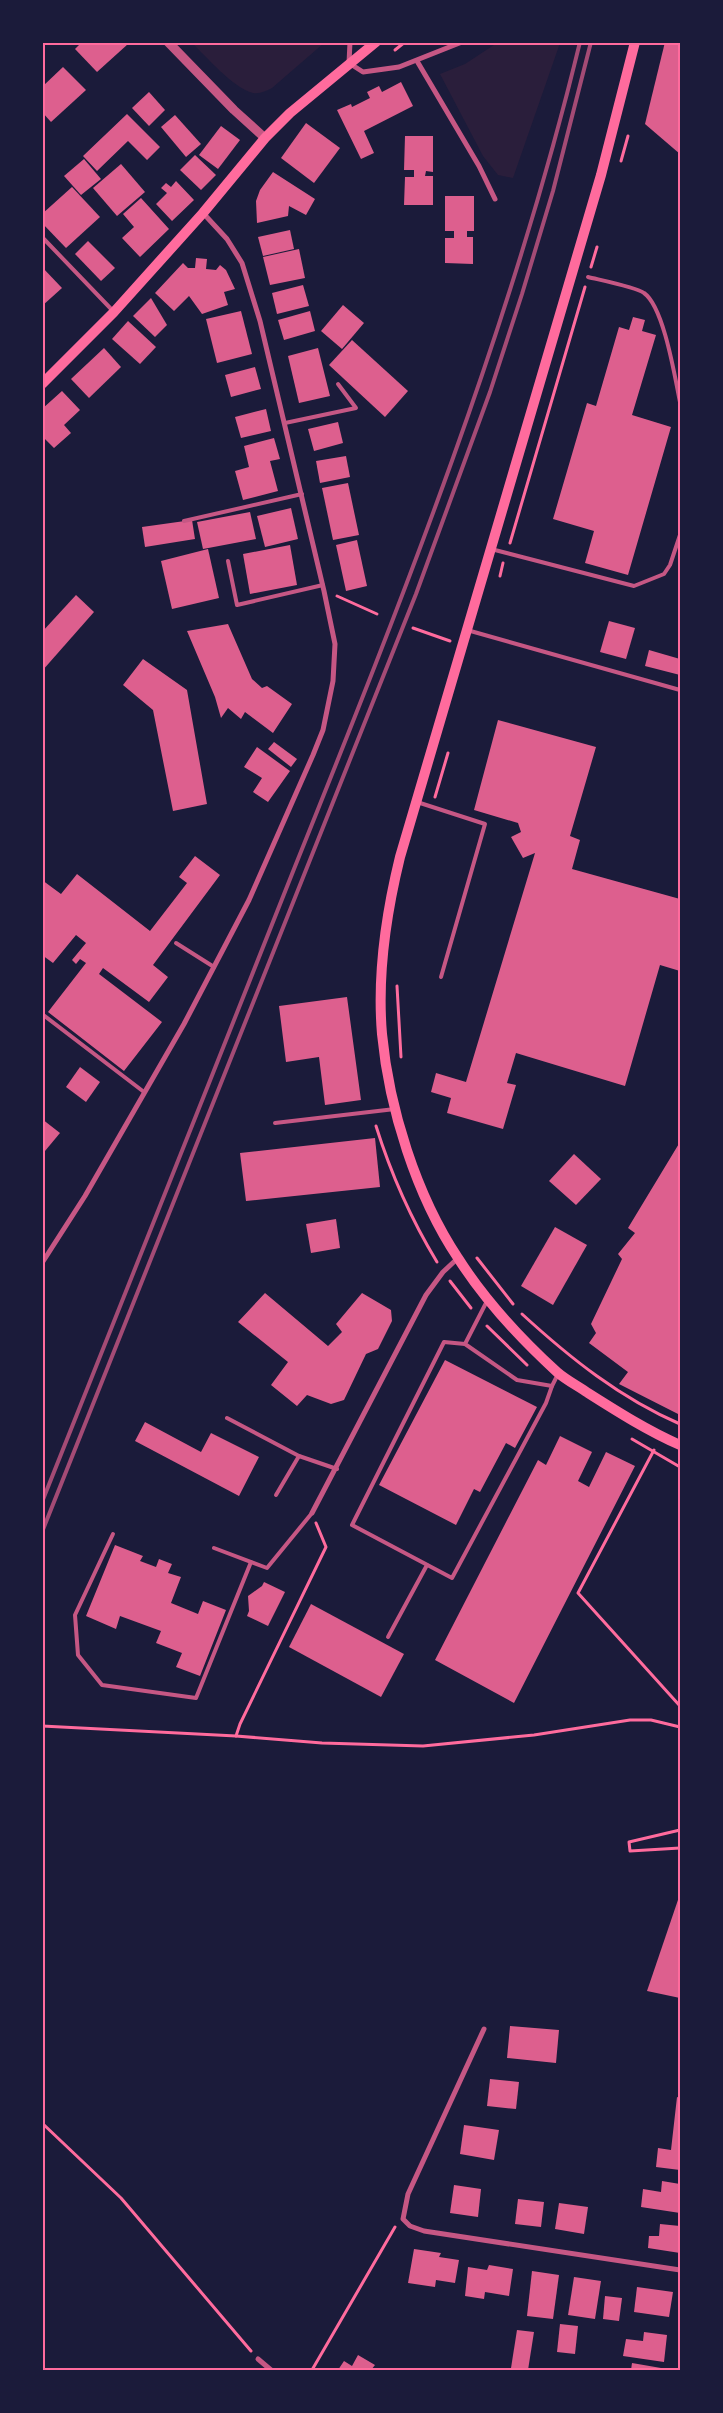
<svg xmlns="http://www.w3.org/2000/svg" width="723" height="2413" viewBox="0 0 723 2413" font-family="'Space Grotesk',sans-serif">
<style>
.green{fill:#2a1e3b}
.building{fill:#dd5f8e}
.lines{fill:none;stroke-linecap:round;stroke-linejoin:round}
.path{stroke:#ff6b9d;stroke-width:3}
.service{stroke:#c65784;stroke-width:4}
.minor{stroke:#c65784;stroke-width:5}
.tertiary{stroke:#c65784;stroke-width:9}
.secondary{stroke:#ff6b9d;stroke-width:10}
.rail{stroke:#a44b75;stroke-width:4}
.neatline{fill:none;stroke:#ff6b9d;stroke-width:2}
</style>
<rect width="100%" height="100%" fill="#1b1b3a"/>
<g class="green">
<path d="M192,43H324L272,88C266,91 260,94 253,93C233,88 207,57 192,43Z"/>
<polygon points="497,43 560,43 513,178 498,175 483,156 440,74 465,64"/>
</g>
<g class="building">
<polygon points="82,42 127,42 128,44 97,72 75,49"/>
<polygon points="665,42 680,42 680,154 645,124"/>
<polygon points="63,67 86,90 51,122 42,112 42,87"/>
<polygon points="401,82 413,106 364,131 374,153 361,159 337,110 351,104 352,107 370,98 367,92 379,86 382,92"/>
<polygon points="149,92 165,110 149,126 132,108"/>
<polygon points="127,114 160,147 147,160 128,141 97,171 83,156"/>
<polygon points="175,115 201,144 186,157 161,127"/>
<polygon points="306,123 340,148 314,183 281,158"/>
<polygon points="221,126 240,140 218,169 199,155"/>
<polygon points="405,136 433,136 433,172 426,171 425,176 433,176 433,205 404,205 405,177 414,177 414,170 404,170"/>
<polygon points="195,155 216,175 201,190 180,170"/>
<polygon points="84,159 101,179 81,195 64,176"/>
<polygon points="121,164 145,192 117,216 93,188"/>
<polygon points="273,172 315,199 306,215 289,206 288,216 257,223 256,201 260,190"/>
<polygon points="176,181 194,200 172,221 156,204 167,193 161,188 166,183 171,187"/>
<polygon points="72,187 100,217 66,248 42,223 42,214"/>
<polygon points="445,196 474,196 474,231 467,231 467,237 473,237 473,264 445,263 445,238 454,238 454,231 445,231"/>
<polygon points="141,198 169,229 140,257 122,238 134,227 123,214"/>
<polygon points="290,230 294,249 263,256 258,237"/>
<polygon points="88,241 115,268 101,281 75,254"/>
<polygon points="299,249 305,278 270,285 263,257"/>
<polygon points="196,258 207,259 206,269 216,270 220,265 226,270 235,289 224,292 228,305 202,314 189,296 174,311 155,293 183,263 188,268 195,268"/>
<polygon points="42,267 62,288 42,306"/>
<polygon points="303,285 309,306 277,314 272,293"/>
<polygon points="151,298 167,325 155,337 133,316"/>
<polygon points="343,305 364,323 342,349 321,331"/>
<polygon points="241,311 252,354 217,363 206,319"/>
<polygon points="310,311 315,331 284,340 278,320"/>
<polygon points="633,317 645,320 642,331 656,335 632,415 671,427 628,575 585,563 594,531 553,519 587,403 596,406 619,327 629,330"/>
<polygon points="128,321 156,347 140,364 112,339"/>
<polygon points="352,340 408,391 385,417 329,365"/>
<polygon points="104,348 121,367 89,398 71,379"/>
<polygon points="318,348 330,396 299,403 288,356"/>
<polygon points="255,367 261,389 231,397 225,375"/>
<polygon points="62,391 80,410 64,425 71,433 54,448 42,436 42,409"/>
<polygon points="266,409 271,431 241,438 235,417"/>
<polygon points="338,422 343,443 314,451 308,429"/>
<polygon points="274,438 280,459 270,461 278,491 243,500 235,471 249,467 244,446"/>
<polygon points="346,456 350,477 320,483 316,461"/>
<polygon points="348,483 359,535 333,540 322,488"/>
<polygon points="291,508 298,539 265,547 257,516"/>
<polygon points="250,512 256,539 203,549 197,522"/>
<polygon points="192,520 195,539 145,547 142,527"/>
<polygon points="357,540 367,586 346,591 336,545"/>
<polygon points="290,545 297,585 250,594 243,554"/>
<polygon points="208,549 219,598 172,609 161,561"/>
<polygon points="76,595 94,612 42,671 42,632"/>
<polygon points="609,621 635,628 626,659 600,652"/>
<polygon points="228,624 252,679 262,688 267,686 292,704 273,733 245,712 241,719 228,708 221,718 215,697 187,631"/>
<polygon points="649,650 680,659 680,675 645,666"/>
<polygon points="143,659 187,690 207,804 173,811 153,710 123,685"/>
<polygon points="498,720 596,747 570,836 580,840 572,869 680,899 680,971 660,965 625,1086 516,1053 507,1083 516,1085 503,1129 447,1113 451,1098 431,1092 436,1073 466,1082 535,853 523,858 511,837 521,832 518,823 474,810"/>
<polygon points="274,742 297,759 291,767 268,749"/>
<polygon points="257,747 290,771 268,802 253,792 262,778 244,767"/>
<polygon points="195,856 220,875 153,965 168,977 149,1002 103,968 99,974 162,1022 124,1071 48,1012 86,963 80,959 76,964 72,960 86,943 76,935 53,963 42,955 42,880 61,894 77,874 150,931 187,883 179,877"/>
<polygon points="347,997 361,1100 325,1105 319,1057 286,1062 279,1006"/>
<polygon points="80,1067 100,1082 86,1102 66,1087"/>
<polygon points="42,1119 60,1133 45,1151 42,1148"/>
<polygon points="375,1138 380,1187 246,1201 240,1153"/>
<polygon points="680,1142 680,1415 619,1384 628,1372 589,1343 596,1333 591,1324 622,1259 618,1254 635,1233 628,1228"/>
<polygon points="574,1154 601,1179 576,1205 549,1181"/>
<polygon points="336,1219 340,1248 311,1253 306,1224"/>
<polygon points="555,1227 587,1245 553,1305 521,1286"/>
<polygon points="265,1293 328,1346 342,1332 336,1324 362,1293 391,1310 392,1321 378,1349 366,1354 344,1400 331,1404 307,1395 297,1406 271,1385 288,1362 238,1322"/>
<polygon points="445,1360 537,1407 515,1448 506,1443 480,1492 474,1489 456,1525 379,1485"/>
<polygon points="145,1422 201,1452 211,1433 259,1457 239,1496 135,1441"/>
<polygon points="560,1436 592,1452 578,1481 589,1487 606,1452 635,1466 514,1703 435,1660 538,1460 546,1465"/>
<polygon points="115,1545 143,1556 140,1561 156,1567 159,1559 172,1564 168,1573 181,1577 171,1603 198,1614 203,1601 226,1610 200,1676 176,1667 182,1653 156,1643 161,1631 120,1616 116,1629 86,1616"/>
<polygon points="264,1582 285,1592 268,1626 247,1616 249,1611 248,1596 262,1586"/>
<polygon points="311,1604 404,1654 381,1697 289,1647"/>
<polygon points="680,1894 680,1998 647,1991"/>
<polygon points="510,2026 559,2030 556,2063 507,2058"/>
<polygon points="490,2079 519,2082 516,2109 487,2106"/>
<polygon points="677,2097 680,2098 680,2170 656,2167 658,2148 671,2150"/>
<polygon points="464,2125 499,2130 494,2160 460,2154"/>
<polygon points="662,2181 680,2184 680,2213 641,2207 643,2189 661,2192"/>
<polygon points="454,2185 481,2189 478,2217 450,2213"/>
<polygon points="518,2199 544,2202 541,2227 515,2224"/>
<polygon points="559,2203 588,2207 584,2234 555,2229"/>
<polygon points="660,2224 680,2226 680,2253 648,2248 649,2236 659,2236"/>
<polygon points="414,2249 441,2253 439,2257 459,2260 455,2283 436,2280 435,2287 408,2283"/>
<polygon points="489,2265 513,2269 509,2296 485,2292 484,2299 465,2296 468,2267 487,2270"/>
<polygon points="532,2271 559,2275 553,2319 527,2316"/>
<polygon points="574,2277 601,2281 595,2319 568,2315"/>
<polygon points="637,2287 673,2292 669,2317 634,2312"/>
<polygon points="605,2296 622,2298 619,2321 603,2319"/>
<polygon points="560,2324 578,2326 575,2354 557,2352"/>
<polygon points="517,2330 534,2332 528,2370 511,2368"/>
<polygon points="644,2332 667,2335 664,2362 623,2356 626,2339 643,2341"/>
<polygon points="358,2355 375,2365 371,2370 338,2370 344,2361 352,2366"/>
<polygon points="632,2363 661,2368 660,2370 631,2370"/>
</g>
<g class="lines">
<g class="path">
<polyline points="395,50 405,42"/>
<polyline points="621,161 628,136"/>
<polyline points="591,267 597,247"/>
<polyline points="510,543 585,287"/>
<polyline points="500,576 503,563"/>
<polyline points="337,596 377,614"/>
<polyline points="413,628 450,641"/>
<polyline points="435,797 448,753"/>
<polyline points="397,986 401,1057"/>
<path d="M376,1126C391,1174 411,1219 437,1262"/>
<polyline points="477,1258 513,1304"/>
<polyline points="450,1281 471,1308"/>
<path d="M522,1314C570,1358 620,1398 680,1424"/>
<polyline points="487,1326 527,1365"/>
<polyline points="632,1439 680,1467"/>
<polyline points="654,1450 578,1593 680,1706"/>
<polyline points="42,1726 236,1736 322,1743 423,1746 534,1735 630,1720 651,1720 680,1727"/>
<polyline points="236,1736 240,1724 326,1547 316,1523"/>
<polyline points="680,1830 629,1842 630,1851 680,1848"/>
<polyline points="42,2123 121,2198 251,2351"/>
<polyline points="312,2370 395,2227"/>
</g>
<g class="service">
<polyline points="42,237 114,312"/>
<path d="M588,277C600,280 636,287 644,293C664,307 675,378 680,402"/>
<polyline points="285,423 356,408 338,384"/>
<polyline points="184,521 302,494"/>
<polyline points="491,549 634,586 664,574 670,565 680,535"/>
<polyline points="228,561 237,605 323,585"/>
<polyline points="467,630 680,690"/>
<polyline points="417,802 485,824 441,977"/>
<polyline points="176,943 214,967"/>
<polyline points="42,1014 144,1092"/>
<polyline points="275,1123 395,1109"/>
<polyline points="487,1301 465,1344 517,1380 552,1386 558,1374"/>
<polyline points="465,1344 444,1342 352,1525 452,1578 546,1403 552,1386"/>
<polyline points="227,1418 299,1456 337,1469"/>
<polyline points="276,1495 299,1456"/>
<polyline points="113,1534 75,1615 78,1655 102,1685 196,1698 251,1562"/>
<polyline points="214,1548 267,1568 312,1513"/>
<polyline points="388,1637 427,1565"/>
</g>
<g class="minor">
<polyline points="350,42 349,63 363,72 399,67 462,42"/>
<polyline points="417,61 479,166 495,199"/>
<polyline points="42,1263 85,1196 184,1024 249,900 313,755 323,730 333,681 335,644 324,591 260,321 242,263 227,239 203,213"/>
<polyline points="312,1513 426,1295 443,1272 458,1258"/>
<polyline points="484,2029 408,2194 403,2219 410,2226 424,2231 680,2270"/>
<polyline points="258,2359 271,2370"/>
</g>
<polyline class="tertiary" points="168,42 234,110 265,138"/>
<g class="secondary">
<path d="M635,42L601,175L400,857C386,914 377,975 382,1034C389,1108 416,1195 458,1258C484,1299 521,1339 557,1372C566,1380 578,1386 588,1393C618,1412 648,1431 680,1445"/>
<polyline points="42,384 114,312 203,213 265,138 290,113 376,42"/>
</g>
<g class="rail">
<path d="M42,1502C127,1291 210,1080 294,869C403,598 511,327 580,42"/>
<polyline points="42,1532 416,594 490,392 522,294 553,191 591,42"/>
</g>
</g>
<rect width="723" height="2413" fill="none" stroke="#1b1b3a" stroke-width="88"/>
<rect x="44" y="44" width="635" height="2325" class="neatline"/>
</svg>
